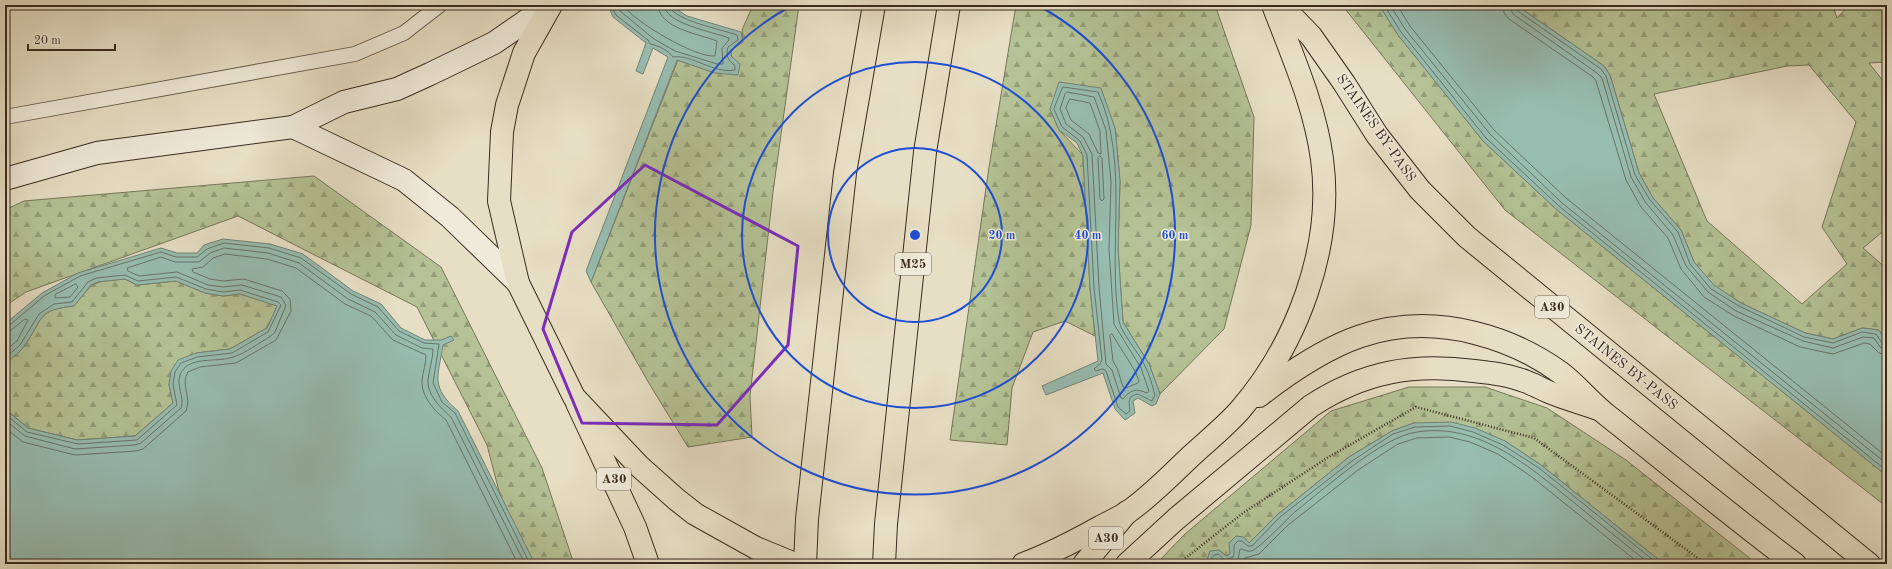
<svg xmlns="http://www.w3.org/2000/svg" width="1892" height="569" viewBox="0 0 1892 569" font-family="'Old Standard TT',serif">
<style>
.forest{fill:url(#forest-firs);stroke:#77765a;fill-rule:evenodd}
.water{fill:#97bdb1;stroke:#728377}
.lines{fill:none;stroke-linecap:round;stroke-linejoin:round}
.shore{stroke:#687468;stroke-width:1}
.service-casing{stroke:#655848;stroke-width:16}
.secondary-casing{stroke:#3a2b1f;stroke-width:24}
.primary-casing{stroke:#3a2b1f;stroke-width:24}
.trunk-casing{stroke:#3a2b1f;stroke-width:24}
.motorway-casing{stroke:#3a2b1f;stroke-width:24}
.path{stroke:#3a2b1f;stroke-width:2.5;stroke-dasharray:1 2;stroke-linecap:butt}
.service{stroke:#efead9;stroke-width:14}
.secondary{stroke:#efead9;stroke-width:22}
.primary{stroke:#e7dfc5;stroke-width:22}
.trunk{stroke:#e7dfc5;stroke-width:22}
.motorway{stroke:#e7dfc5;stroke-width:22}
.marked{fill:none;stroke:#7b2cbf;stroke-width:3;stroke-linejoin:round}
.ring{fill:none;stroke:#1d4ed8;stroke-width:2}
.labels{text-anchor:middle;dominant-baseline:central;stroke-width:3;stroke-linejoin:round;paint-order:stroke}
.shield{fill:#efead9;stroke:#706457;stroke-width:1}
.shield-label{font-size:13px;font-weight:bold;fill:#3a2b1f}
.street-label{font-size:14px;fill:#3a2b1f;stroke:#efead9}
.centre{fill:#1d4ed8;stroke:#efead9;stroke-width:2}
.ring-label{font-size:12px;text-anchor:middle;font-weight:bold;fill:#1d4ed8;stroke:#efead9;stroke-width:3;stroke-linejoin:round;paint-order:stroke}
</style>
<defs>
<pattern id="forest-firs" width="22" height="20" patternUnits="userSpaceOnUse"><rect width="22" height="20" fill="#b4c295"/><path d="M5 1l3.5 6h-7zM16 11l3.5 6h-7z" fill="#939e79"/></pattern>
</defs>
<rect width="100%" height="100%" fill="#e7dfc5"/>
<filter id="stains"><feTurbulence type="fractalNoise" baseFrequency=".005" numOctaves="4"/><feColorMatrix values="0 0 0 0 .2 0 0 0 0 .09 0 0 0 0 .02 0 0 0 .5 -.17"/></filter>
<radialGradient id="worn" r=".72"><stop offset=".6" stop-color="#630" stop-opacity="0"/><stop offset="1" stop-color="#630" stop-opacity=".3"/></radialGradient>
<g class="forest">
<polygon points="753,5 799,5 773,192 750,396 752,437 688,447 650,385 591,282 678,60 715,73 731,56 731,50 743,42 742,30"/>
<polygon points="1016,5 1215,5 1254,117 1251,225 1224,329 1160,394 1149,364 1123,322 1118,249 1120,181 1115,128 1050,109 1059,130 1083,155 1090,288 1095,336 1065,321 1033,332 1012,388 1007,445 950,440 989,167"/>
<polygon points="1342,5 1379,5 1398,35 1483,141 1556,209 1887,476 1887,507 1505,210"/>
<path d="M1516,5H1834L1833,6L1837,18L1849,5H1887V62L1869,63L1887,86V228L1863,248L1887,269V343L1879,330L1862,328L1833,339L1805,333L1741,303L1714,286L1694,262L1681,230L1653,198L1639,173L1610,75L1604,66ZM1809,65L1856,122L1822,227L1847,264L1802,304L1707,221L1654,94L1787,66Z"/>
<polygon points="314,176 441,267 542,468 574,564 518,564 487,445 417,307 238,216 26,292 5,306 5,210 24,201"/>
<path d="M125,279L137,285L176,281L205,293L223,296L240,294L278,306L267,328L230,349L196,353L169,384L173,403L135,436L77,440L28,428L5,409V363C11,358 20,353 24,346C44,319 35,310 74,306C95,280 92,282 125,279Z"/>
<polygon points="1409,387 1485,387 1547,408 1626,460 1757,564 1664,564 1541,465 1505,441 1414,423 1392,431 1349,457 1277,515 1249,543 1226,556 1219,550 1207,560 1209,564 1156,564 1185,534 1331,411"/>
</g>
<g class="water">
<polygon points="608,5 670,5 687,16 741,32 743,42 731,50 731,56 740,64 738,75 715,73 677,60 591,282 586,271 668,57 653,48 643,74 636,71 646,43 613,17"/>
<polygon points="1379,5 1516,5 1604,66 1610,75 1639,173 1653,198 1681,230 1694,262 1714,285 1741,303 1805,333 1833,339 1862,328 1879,330 1887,343 1887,476 1556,209 1483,141 1398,35"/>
<polygon points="1059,82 1101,88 1115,128 1120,181 1118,249 1123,322 1149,364 1160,394 1156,404 1152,406 1138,398 1133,401 1135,413 1125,420 1115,409 1103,373 1046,395 1042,386 1098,361 1090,288 1083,156 1077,143 1059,130 1050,109"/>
<path d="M223,239L270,244L303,254L353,291L381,304L401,328L425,340H441L451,336L454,340L443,345C438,377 430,387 458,411L535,564H5V409L28,428L77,440L135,436L173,403L169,384L171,371L178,360L196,353L230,349L267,328L277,306L240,294L223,296L205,293L176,281L137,285L125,279L98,282L91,285L74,306C35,310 44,319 24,346C20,353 11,358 5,363V324L42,293L78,273L161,248L177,253H197L204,245Z"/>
<polygon points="1451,422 1475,428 1505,441 1541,465 1664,564 1209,564 1207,560 1210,551 1219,550 1226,556 1230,554 1229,543 1236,536 1244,537 1249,543 1277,515 1349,457 1392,431 1414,423"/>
</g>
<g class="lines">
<g class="shore">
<path d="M611,5L616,15L648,40L650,44C658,45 669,51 673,57C692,54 713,74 735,70V66C729,60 725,57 728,47L738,40L737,35C724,30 671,20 669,5"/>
<path d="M617,5L620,11L654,39L675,51L717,64H723L722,48L729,40V38C714,32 665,24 664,5"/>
<path d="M623,5C634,22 696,58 715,56L717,41C700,34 659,29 658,5"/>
<polyline points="1384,5 1401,32 1486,138 1559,206 1887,471"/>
<polyline points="1390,5 1405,29 1490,134 1562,203 1887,464"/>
<polyline points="1397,5 1410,26 1494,130 1566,198 1887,457"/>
<polyline points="1503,5 1504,13 1509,19 1593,77 1596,81 1626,180 1641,207 1668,238 1681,269 1704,297 1734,316 1800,347 1833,354 1864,343 1870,344 1879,353 1887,355"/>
<polyline points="1509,5 1513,14 1597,73 1602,78 1631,177 1646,203 1673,235 1686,266 1708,292 1736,311 1803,341 1833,348 1863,337 1874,338 1880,347 1887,349"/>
<polyline points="1514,5 1516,10 1601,69 1606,76 1635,175 1650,200 1678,232 1690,264 1711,289 1739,306 1804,337 1833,343 1862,332 1876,334 1882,343 1887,344"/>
<path d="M1063,87L1098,92C1130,164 1107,246 1119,321C1121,333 1140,354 1145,366C1150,375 1152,385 1155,395L1152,401L1138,394C1127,396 1129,402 1130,411L1126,414L1118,407L1106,371L1103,369L1096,371L1094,369L1100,364L1102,360L1094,288L1087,155L1080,141L1062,127L1054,109Z"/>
<path d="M1067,92L1094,97L1106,130L1111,181L1109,249L1114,324L1141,368L1149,391L1147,393C1136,388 1130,390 1123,399L1121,398L1112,370L1106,364L1099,287L1092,154L1083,137L1066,124L1060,109L1065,94Z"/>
<polygon points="1070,99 1090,103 1100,131 1101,154 1098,153 1089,134 1071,120 1066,108"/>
<polygon points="1100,156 1102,158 1104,199 1102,201 1100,199 1098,158"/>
<polygon points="76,284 78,287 70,297 55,298 55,295"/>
<polyline points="5,327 11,324 44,296 80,276 161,252 176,257 197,257 207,249 224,243 269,248 301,258 351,294 378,307 399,331 424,343 439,344 433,383 442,402 455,413 530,564"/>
<polyline points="5,332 11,330 25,319 28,320 17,341 5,351"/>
<polygon points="1112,334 1135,371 1139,381 1138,383 1126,388 1123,387 1117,368 1113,361 1110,336"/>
<polyline points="5,358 20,345 39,314 54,304 72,302 88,282 96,278 125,275 138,281 176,277 206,289 223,292 240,290 278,302 281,305 268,332 232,353 197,357 181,363 175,372 173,384 177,405 137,440 78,444 27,432 5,414"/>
<path d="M5,420L25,436L75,449L135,445L141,443L181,408C185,397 176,386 180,375C187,355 218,363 233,357C246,353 259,343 271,336L275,332L286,305L281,297L242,285L223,287L208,285L177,272L139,276L128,271L127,268L161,257L175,262H199L210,253L224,248L268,253L299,263L348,299L375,312L396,335L422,348L433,349C433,359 429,370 428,380C427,395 441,408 451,417L525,564"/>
<path d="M5,428L23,442L75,455L136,451L143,449L186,411C192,397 180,385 188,372L200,367L236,363L276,340L291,311L290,299L282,291L244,279L223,281L210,279L193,272L192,269L203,267L213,258L225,254L267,259L296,268L345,304L371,316L393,340L426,355C426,363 423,372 422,380C421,397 435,411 446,420L518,564"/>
<polyline points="1212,564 1211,559 1214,555 1218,554 1225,560 1233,557 1234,554 1234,545 1238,541 1242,541 1248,546 1252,546 1280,517 1352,461 1393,434 1415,427 1450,426 1473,432 1503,445 1539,468 1658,564"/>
<path d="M1231,564L1238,559L1240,549C1244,549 1247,552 1251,551C1258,550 1288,518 1296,511C1324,489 1383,436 1417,432C1480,422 1531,468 1577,505C1601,525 1625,544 1650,564"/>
<polyline points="1241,564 1245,558 1259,554 1287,526 1358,470 1398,444 1417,438 1449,437 1470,442 1498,454 1532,477 1640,564"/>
</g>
<g class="service-casing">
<polyline id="service" points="5,117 355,54 404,33 440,5"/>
</g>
<g class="secondary-casing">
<g id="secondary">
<polyline points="293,127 404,180 450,217 518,283"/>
<polyline points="5,179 97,153 293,127 344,102 397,89 430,74 494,43 549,5"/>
</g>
</g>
<g class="primary-casing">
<g id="primary">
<polyline points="577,403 635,527 648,564"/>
<polyline points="1084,564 1127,512"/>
<path d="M1127,564L1176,519L1311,406C1363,372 1412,363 1474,371C1492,373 1510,375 1527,382C1535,385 1542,389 1549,392C1565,399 1582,403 1598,409"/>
</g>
</g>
<g class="trunk-casing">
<g id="trunk">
<polyline points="551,5 524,53 507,105 502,132 499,201 518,283 574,397 639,466 676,499 695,514 756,548 795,564"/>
<polyline points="1281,5 1311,36 1344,83 1377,135 1420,190 1467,237 1869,564"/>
<path d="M1259,396C1327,343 1388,311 1475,333C1507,341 1535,354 1561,373C1578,386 1591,403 1608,416C1670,465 1731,516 1795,564"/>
<path d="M1023,564C1050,554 1075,541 1100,527C1109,522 1119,518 1128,512C1151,496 1171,475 1191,456C1207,441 1225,427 1240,410C1297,344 1334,247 1322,159C1315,106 1292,55 1273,5"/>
</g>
</g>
<g class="motorway-casing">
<g id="motorway">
<polyline points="805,564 807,519 845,173 874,5"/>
<polyline points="884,564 886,524 925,152 949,5"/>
</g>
</g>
<polyline class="path" points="1178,564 1243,513 1327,458 1416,407 1534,438 1706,564"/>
<use href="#service" class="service"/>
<use href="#secondary" class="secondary"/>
<use href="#primary" class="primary"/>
<use href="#trunk" class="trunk"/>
<use href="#motorway" class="motorway"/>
</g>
<path class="marked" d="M645,165L798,246L788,345L717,425L582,423L543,329L572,232Z"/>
<g class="ring">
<circle cx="915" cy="235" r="87"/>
<circle cx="915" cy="235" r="173"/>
<path d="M1037 5A260 260 0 1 1 793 5"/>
</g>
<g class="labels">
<g class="shield">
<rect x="895" y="253" width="36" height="22" rx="3"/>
<rect x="1535" y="296" width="34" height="22" rx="3"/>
<rect x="597" y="468" width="34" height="22" rx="3"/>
<rect x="1089" y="527" width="34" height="22" rx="3"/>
</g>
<g class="shield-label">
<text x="913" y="264">M25</text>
<text x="1552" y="307">A30</text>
<text x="614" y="479">A30</text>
<text x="1106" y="538">A30</text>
</g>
<g class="street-label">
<text transform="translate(1376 128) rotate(55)">STAINES BY-PASS</text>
<text transform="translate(1626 367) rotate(39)">STAINES BY-PASS</text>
</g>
</g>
<circle cx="915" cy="235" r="6" class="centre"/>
<g class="ring-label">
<text x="1002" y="239">20 m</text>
<text x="1088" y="239">40 m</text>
<text x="1175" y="239">60 m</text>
</g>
<rect width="1892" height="569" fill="none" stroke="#e7dfc5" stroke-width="20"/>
<rect x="6" y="6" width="1880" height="557" fill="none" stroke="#3a2b1f" stroke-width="2"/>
<rect x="10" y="10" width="1872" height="549" fill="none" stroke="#3a2b1f"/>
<path d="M28 44v6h87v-6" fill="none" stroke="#3a2b1f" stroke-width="2"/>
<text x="34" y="44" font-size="12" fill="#3a2b1f" stroke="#efead9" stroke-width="3" paint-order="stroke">20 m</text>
<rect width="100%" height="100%" filter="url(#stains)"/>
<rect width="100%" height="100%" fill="url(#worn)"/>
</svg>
